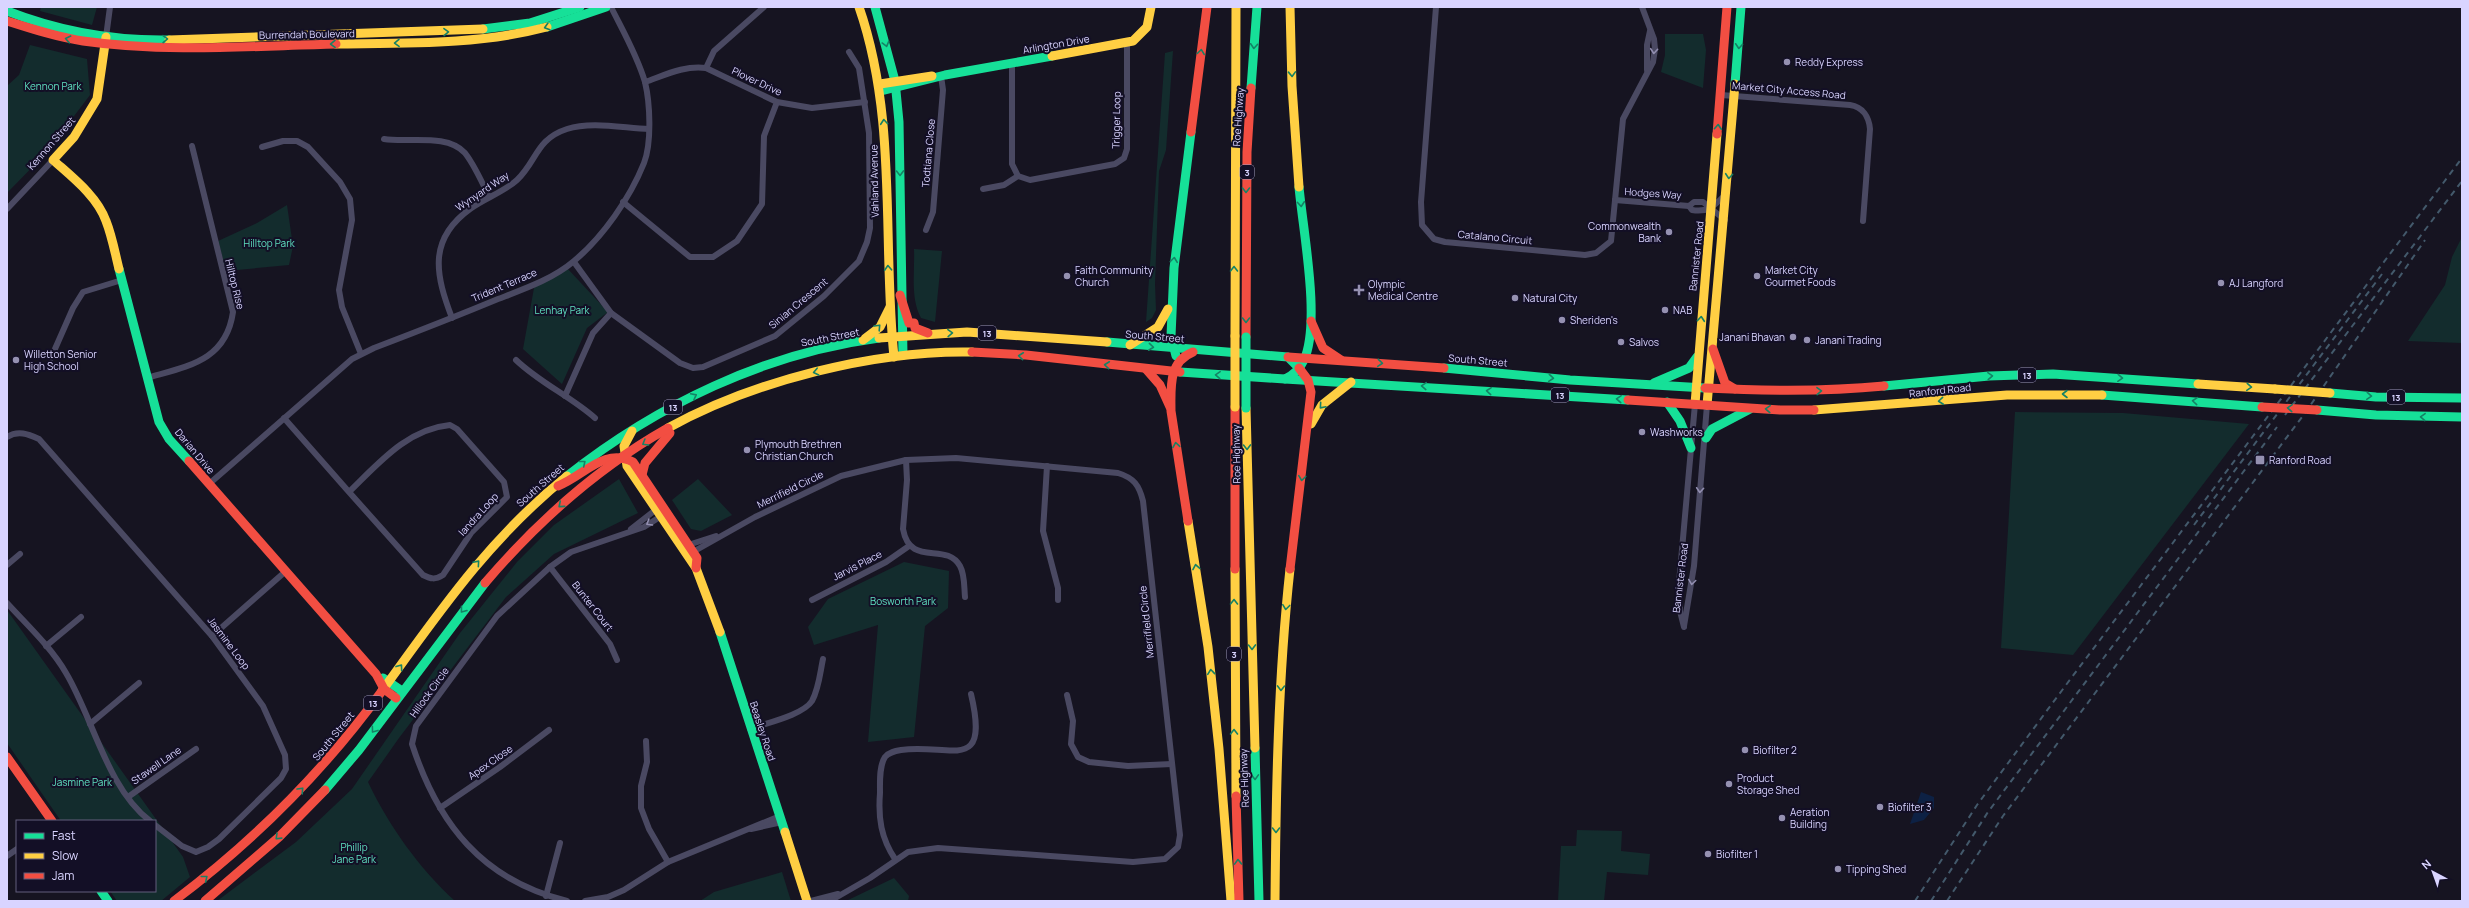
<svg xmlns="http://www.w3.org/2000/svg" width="2469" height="908" viewBox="0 0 2469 908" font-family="Manrope,sans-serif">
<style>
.green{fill:#132c2d}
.water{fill:#0d2144}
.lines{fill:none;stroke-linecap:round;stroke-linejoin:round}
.street{stroke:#4a4962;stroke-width:6}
.fast{stroke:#16e098;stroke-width:9}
.slow{stroke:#ffcf43;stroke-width:9}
.jam{stroke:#f24e42;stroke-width:9}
.rail{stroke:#43596b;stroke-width:2;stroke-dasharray:6 5;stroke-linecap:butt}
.fast-bridge{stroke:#16e098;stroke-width:9}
.slow-bridge{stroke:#ffcf43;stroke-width:9}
.jam-bridge{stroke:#f24e42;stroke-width:9}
.oneway{stroke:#158265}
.oneway2{stroke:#928eb0}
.poi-dot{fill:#9591b1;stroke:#130f26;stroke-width:1.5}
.labels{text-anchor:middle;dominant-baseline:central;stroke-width:4;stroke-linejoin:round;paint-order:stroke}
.shield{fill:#130f26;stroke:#9e99be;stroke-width:1}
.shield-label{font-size:9px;font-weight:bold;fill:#d9d4ff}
.street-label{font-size:10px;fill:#d9d4ff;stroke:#130f26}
.poi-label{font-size:10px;fill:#d9d4ff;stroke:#130f26;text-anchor:start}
.park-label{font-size:10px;fill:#5fe0c0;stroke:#130f26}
</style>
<rect width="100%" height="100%" fill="#161421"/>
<g class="green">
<polygon points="41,7 97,7 92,25 40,11"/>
<polygon points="1665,34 1703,34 1706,50 1703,88 1661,72 1665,55"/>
<polygon points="30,45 87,59 90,95 46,153 7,193 7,86 19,75"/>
<polygon points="1173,51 1166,150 1159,171 1155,284 1156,310 1152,318 1146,322 1165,53"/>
<polygon points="287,205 293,246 289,265 226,271 218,241 257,223"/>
<polygon points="2462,237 2462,343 2408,341 2445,285 2452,257"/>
<path d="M914,249L942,251L935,322L921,318C910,298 915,271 914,249Z"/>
<polygon points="566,267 608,312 587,328 562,384 523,349 534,288"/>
<polygon points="2015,412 2123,413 2249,424 2073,655 2001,648"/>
<path d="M619,479L638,513L554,554L506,597L399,738L368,782C389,826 419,868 455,901H217L296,842L352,789L460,633L517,562L554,525Z"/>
<polygon points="698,479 732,515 701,531 691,529 672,500"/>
<polygon points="904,562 949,571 948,608 925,626 914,737 868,742 878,625 814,645 808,627 828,599"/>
<polygon points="7,610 183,857 190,877 161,901 117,901 110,891 155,891 155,821 61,821 7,743"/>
<polygon points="1577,830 1622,831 1621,851 1650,854 1648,875 1607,872 1604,901 1558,901 1561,846 1576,846"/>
<polygon points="782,872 791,901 700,901 714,892"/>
<polygon points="894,878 909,896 908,901 846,901"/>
</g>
<polygon class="water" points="1921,792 1934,797 1934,808 1924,820 1910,824"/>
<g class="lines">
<g class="street">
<polyline points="1436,7 1421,202 1422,225 1434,239 1445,242 1585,255 1596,253 1611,241 1623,119 1653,62 1655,49 1654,39 1642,7"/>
<polyline points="106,37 110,7"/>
<polyline points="1012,63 1012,164 1018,176 1030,180 1115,164 1124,158 1127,149 1127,42"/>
<polyline points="706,68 714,51 764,7"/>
<polyline points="1647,70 1647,45 1650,31"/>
<path d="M645,82C665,75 685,65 706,68L777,102L812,108L865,102"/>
<path d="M1721,95L1850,105C1863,107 1869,117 1870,129L1863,221"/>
<path d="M384,139C408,143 447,133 465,153C475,166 482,182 489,197"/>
<polyline points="262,147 283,141 297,141 308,147 340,182 350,199 352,220 339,290 342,307 361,354"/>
<polyline points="983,189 1004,185 1018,176"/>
<polyline points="1615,200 1689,206 1694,202 1703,202 1725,220"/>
<polyline points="623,202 690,257 713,257 737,241 762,204 764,136 777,102"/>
<path d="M1689,206L1692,210C1709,213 1715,205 1726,194"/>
<polyline points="7,209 53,160"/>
<polyline points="926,230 933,212 943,90 941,76"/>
<polyline points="574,262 611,313 680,363 693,368 703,367 775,336 824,296 859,261 867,242 870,228 869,133 859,68 849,52"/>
<path d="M452,318C436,276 427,240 470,209C485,198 504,192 517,180C537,161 536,139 567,129C591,121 623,128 649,129"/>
<polyline points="51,358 73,308 83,292 122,280"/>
<path d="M516,360C540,383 570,396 595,418"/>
<path d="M147,378C188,366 226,361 233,312L192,146"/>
<polyline points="565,396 593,333 611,313"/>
<path d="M284,418L349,492C378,464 407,429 450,425L457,429L504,482L507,497L471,533L443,575C435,580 431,579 423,575L349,492"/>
<path d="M7,437C18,430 28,434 39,439L212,636L263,706L285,755L286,769L281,778L219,839L208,847L196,852L182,846L155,825"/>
<path d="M906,460L907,480L903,529C910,568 946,541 960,566C965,575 964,587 965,597"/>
<polyline points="1047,466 1043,531 1058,588 1058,600"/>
<path d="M209,484L352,359L374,348C416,332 457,316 498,299C524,289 553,279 574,261C603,237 630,198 644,163C652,142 650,103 645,82C637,55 623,31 611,7"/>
<polyline points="631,529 658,508"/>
<polyline points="685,546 716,536"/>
<path d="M691,553L755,517L841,476L906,460L956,458L1118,473C1134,478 1139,485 1143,501L1180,835L1178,847L1165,859L1133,862L938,848L908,852L870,878L830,901"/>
<polyline points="7,565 20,554"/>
<polyline points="550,567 610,644 617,660"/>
<polyline points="812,600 886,562 909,546"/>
<path d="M7,603C27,625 51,647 66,673C93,718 107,788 150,821"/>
<polyline points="1684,626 1694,566 1707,405"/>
<polyline points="1684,627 1680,611 1679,583 1695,404"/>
<polyline points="212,636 286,571"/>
<polyline points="46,646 81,617"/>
<polyline points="1067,695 1073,721 1071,744 1078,757 1089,762 1128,766 1172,764"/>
<polyline points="90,724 139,683"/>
<path d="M750,729C766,723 803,715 812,701C819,688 820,673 823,659"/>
<polyline points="646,741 647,762 641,786 641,808 649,829 668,862"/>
<polyline points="128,797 196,749"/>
<polyline points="440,808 500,767 549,730"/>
<polyline points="751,829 782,822"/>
<polyline points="7,856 17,849"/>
<path d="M895,859C881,838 878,818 880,793C880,782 879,766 885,757C889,752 895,751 901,750C950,743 990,775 971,694"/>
<polyline points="546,896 560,843"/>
<path d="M567,901C482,880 438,824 412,744L416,726L497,616L550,567L571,552L644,527L663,515"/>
<polyline points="585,901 608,897 624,890 668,862 780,816"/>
<polyline points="811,901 838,894"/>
</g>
<g class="fast">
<polyline points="875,7 895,81 899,122 903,355"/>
<path d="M7,11C58,31 114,41 169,40"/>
<polyline points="547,27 606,7"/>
<polyline points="483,29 530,23 580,7"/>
<polyline points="1735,84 1741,7"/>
<polyline points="1251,88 1257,7"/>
<polyline points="881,91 945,75 1052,56"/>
<polyline points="119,269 159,422 169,439 189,461"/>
<polyline points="1107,342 1288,357 1299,368"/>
<polyline points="1176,356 1171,336 1174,268 1191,132"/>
<polyline points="1444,368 1570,380 1705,388"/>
<path d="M1180,372L1285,379C1293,375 1300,369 1304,360C1321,322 1303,231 1299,187"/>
<polyline points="1285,379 1628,400"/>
<polyline points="1654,383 1689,368 1697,357"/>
<polyline points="1884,386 1989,376 2053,374 2198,384"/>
<polyline points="2330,393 2376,397 2462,398"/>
<polyline points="2102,395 2262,407"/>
<polyline points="1667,402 1680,421 1691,448"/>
<polyline points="2317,410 2376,415 2462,417"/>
<polyline points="1706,438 1712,429 1750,409"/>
<path d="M567,476C657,405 765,353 879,338"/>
<polyline points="720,632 785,832"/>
<polyline points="383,678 402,691"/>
<polyline points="1255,748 1259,901"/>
<polyline points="325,790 359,750 485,583"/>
<polyline points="101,891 108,901"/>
</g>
<g class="slow">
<path d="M859,7C898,119 882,241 894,357"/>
<polyline points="1290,7 1292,86 1299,187"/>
<path d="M106,37L97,99L74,137L53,160C72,177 97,196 106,221C112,236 115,253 119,269"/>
<polyline points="169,40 483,29"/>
<path d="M336,44C406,43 479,45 547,27"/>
<polyline points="1052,56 1133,41 1147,27 1151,7"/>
<polyline points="880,84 932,76"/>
<polyline points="1235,336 1236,7"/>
<polyline points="879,338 967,332 1107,342"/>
<polyline points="863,340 880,327 890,307"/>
<polyline points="1130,345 1158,327 1168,309"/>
<polyline points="2198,384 2275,389"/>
<polyline points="1695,404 1717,134"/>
<polyline points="1707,405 1735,84"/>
<polyline points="1246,408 1255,748"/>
<polyline points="1814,410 2007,395 2102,395"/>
<polyline points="1311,424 1322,405 1351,382"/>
<path d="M668,428C753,381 875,350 972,352"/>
<polyline points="632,431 624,446 627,466 696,568 720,632"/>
<polyline points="1188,521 1208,647 1219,749 1231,901"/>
<polyline points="1235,569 1236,796"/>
<path d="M382,691C440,611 489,539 567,476"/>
<polyline points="785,832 807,901"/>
<path d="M1275,901C1276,790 1278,679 1290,569"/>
</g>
<g class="jam">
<path d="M7,21C32,29 57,37 83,41C167,53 252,46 336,44"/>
<polyline points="1191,132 1207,7"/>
<polyline points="1717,134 1727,7"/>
<polyline points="900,295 909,323 914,323 915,328 928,333"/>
<polyline points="1311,321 1323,348 1341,360"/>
<polyline points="1246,337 1247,152 1251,88"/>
<polyline points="1713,349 1725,383 1735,389"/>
<polyline points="972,352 1026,355 1180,372"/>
<polyline points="1288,357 1444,368"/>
<polyline points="1146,369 1160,385 1170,407"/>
<path d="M1705,388C1766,391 1823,392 1884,386"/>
<polyline points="1628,400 1780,410 1814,410"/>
<polyline points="189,461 376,674 384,689 396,698"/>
<polyline points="642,475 645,463 670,433"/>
<path d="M558,486C584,476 604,447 633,462L697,558L696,568"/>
<path d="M1188,521L1171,411C1171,388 1168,362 1193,352"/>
<polyline points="1235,569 1235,407"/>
<polyline points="1290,569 1311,392 1308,380 1299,368"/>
<path d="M485,583C538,521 597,468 668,428"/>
<polyline points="7,757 52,821"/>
<polyline points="1236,796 1239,901"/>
<path d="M174,901C254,841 323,772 382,691"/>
<polyline points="205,901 279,837 325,790"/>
</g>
<g class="rail">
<polyline points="2285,415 2462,181"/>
<polyline points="2194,525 2382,274"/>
<polyline points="1915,901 1977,805 2057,697 2462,158"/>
<polyline points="1931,901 1988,812 2277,427"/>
<polyline points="1947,901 2003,816 2305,413 2425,240"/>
</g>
<polyline class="fast-bridge" points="1246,337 1246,408"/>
<g class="slow-bridge">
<polyline points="1235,336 1235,407"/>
<polyline points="2275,389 2330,393"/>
</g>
<polyline class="jam-bridge" points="2262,407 2317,410"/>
</g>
<defs><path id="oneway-chevron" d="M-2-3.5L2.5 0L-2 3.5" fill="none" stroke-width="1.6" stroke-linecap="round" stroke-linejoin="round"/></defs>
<g class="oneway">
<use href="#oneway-chevron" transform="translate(547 27) rotate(164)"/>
<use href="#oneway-chevron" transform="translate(446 32) rotate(-1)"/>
<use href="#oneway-chevron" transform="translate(68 39) rotate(-168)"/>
<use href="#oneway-chevron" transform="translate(165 39) rotate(-1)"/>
<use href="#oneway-chevron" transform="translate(397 43) rotate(179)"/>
<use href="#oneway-chevron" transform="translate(333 44) rotate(179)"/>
<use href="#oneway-chevron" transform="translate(886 44) rotate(75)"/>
<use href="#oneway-chevron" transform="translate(1254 46) rotate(94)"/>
<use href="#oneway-chevron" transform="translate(1739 46) rotate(94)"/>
<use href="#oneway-chevron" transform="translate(1201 52) rotate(-82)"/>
<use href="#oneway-chevron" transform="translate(1292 74) rotate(88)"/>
<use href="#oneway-chevron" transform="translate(884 122) rotate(-95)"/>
<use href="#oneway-chevron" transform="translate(1718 127) rotate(-86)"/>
<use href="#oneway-chevron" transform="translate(900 173) rotate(89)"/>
<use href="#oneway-chevron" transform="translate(1729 176) rotate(95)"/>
<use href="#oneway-chevron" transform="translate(1246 190) rotate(90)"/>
<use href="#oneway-chevron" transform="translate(1301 204) rotate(85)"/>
<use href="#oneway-chevron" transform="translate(1174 260) rotate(-83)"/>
<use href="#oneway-chevron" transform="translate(888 268) rotate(-93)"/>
<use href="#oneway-chevron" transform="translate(1234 269) rotate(-90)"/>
<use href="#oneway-chevron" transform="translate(1701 319) rotate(-85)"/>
<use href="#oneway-chevron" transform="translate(1246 320) rotate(90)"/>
<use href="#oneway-chevron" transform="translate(878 327) rotate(-47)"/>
<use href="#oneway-chevron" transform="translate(950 333) rotate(-2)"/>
<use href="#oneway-chevron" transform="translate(1151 347) rotate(6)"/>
<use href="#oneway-chevron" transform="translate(1021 356) rotate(-174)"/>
<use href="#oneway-chevron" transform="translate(1380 363) rotate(5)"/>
<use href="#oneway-chevron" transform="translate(1107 365) rotate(-174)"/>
<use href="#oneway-chevron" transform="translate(816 372) rotate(167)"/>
<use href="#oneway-chevron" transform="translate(1218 375) rotate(-177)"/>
<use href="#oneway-chevron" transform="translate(1990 376) rotate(-3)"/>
<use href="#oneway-chevron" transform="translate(1551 378) rotate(5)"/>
<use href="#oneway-chevron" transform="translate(2120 378) rotate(3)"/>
<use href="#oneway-chevron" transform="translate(1424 386) rotate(-177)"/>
<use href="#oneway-chevron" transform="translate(2249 387) rotate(4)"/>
<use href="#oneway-chevron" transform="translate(1489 391) rotate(-175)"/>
<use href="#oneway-chevron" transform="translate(1819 391) rotate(-1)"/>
<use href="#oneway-chevron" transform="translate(2065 394) rotate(180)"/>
<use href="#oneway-chevron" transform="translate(694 396) rotate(-27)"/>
<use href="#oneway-chevron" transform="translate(2369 396) rotate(4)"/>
<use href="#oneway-chevron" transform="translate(1619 399) rotate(-176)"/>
<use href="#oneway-chevron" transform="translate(1941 401) rotate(174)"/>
<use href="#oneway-chevron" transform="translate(2195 401) rotate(-175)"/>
<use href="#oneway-chevron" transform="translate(1322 406) rotate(131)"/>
<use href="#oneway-chevron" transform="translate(2290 408) rotate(-176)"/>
<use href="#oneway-chevron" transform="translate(1768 409) rotate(-177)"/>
<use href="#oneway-chevron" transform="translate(2423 417) rotate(-178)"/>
<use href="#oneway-chevron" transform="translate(645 443) rotate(149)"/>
<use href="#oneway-chevron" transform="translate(1176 445) rotate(-99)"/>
<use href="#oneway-chevron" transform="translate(1247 447) rotate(89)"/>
<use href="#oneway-chevron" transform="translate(583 463) rotate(-39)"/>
<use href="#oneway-chevron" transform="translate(1302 478) rotate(97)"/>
<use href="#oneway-chevron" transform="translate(561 505) rotate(139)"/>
<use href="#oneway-chevron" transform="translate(477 563) rotate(-49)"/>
<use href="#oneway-chevron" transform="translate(1196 567) rotate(-100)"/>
<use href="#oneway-chevron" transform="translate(1234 602) rotate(-90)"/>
<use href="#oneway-chevron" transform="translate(1286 607) rotate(97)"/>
<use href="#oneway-chevron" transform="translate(463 610) rotate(128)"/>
<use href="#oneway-chevron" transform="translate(1252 647) rotate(89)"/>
<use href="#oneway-chevron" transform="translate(400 667) rotate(-54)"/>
<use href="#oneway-chevron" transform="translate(1211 672) rotate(-96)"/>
<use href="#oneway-chevron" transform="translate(1281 688) rotate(91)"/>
<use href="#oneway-chevron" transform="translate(374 730) rotate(126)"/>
<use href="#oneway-chevron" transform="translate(1234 732) rotate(-90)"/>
<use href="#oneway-chevron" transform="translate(1255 777) rotate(88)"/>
<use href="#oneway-chevron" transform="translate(301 790) rotate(-47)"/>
<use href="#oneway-chevron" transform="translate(1276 830) rotate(90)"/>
<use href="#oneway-chevron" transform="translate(278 837) rotate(136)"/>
<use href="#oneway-chevron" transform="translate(1238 862) rotate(-92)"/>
<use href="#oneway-chevron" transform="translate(205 878) rotate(-39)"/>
</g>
<g class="oneway2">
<use href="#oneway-chevron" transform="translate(1654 51) rotate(95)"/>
<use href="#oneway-chevron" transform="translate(1700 490) rotate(94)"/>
<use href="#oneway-chevron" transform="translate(649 523) rotate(149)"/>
<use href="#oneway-chevron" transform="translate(1692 582) rotate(98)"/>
</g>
<g class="poi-dot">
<circle cx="1787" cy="62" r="4"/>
<circle cx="1669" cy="232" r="4"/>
<circle cx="1067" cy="276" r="4"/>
<circle cx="1757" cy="276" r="4"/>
<circle cx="2221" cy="283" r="4"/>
<path d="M1357 284h4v4h4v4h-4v4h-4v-4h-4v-4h4z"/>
<circle cx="1515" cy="298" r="4"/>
<circle cx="1665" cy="310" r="4"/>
<circle cx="1562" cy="320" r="4"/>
<circle cx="1793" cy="337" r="4"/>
<circle cx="1807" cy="340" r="4"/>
<circle cx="1621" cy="342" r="4"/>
<circle cx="16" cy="360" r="4"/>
<circle cx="1642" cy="432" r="4"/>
<circle cx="747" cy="450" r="4"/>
<rect x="2255" y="455" width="10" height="10" rx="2"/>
<circle cx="1745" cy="750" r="4"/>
<circle cx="1729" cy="784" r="4"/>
<circle cx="1880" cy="807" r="4"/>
<circle cx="1782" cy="818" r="4"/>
<circle cx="1708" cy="854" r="4"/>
<circle cx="1838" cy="869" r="4"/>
</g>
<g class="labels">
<g class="shield">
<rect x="1240" y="165" width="14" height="14" rx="3"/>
<rect x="978" y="326" width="18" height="14" rx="3"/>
<rect x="2018" y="368" width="18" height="14" rx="3"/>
<rect x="1551" y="388" width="18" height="14" rx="3"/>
<rect x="2387" y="390" width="18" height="14" rx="3"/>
<rect x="664" y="400" width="18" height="14" rx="3"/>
<rect x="1227" y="647" width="14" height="14" rx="3"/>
<rect x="364" y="696" width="18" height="14" rx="3"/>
</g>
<g class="shield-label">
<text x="1247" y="172">3</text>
<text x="987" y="333">13</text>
<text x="2027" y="375">13</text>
<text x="1560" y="395">13</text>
<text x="2396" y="397">13</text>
<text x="673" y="407">13</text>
<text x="1234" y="654">3</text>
<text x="373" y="703">13</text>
</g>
<g class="street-label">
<text transform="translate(307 34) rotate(-1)">Burrendah Boulevard</text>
<text transform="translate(1056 44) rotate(-10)">Arlington Drive</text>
<text transform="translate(757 81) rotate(25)">Plover Drive</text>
<text transform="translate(1789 90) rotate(5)">Market City Access Road</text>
<text transform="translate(1238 117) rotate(-86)">Roe Highway</text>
<text transform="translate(1116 120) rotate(-89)">Trigger Loop</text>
<text transform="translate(51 143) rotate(-49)">Kennon Street</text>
<text transform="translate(928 153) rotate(-85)">Todtiana Close</text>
<text transform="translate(874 181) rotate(-91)">Vahland Avenue</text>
<text transform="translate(482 191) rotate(-34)">Wynyard Way</text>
<text transform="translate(1653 193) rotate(4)">Hodges Way</text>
<text transform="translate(1495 237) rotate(5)">Catalano Circuit</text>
<text transform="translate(1696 256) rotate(-84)">Bannister Road</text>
<text transform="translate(235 284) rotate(76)">Hilltop Rise</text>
<text transform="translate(504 285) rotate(-23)">Trident Terrace</text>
<text transform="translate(798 303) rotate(-40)">Sinian Crescent</text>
<text transform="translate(1155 336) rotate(5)">South Street</text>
<text transform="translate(830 337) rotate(-11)">South Street</text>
<text transform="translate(1478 360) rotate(5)">South Street</text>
<text transform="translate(1940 390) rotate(-6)">Ranford Road</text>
<text transform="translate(195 451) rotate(50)">Darian Drive</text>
<text transform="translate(1236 454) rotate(-91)">Roe Highway</text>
<text transform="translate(540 485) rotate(-41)">South Street</text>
<text transform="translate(790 489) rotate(-26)">Merrifield Circle</text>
<text transform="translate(478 514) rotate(-48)">Iandra Loop</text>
<text transform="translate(857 565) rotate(-27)">Jarvis Place</text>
<text transform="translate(1680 578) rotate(-83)">Bannister Road</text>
<text transform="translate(593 606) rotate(52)">Bunter Court</text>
<text transform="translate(1146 622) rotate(-96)">Merrifield Circle</text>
<text transform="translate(229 643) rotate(53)">Jasmine Loop</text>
<text transform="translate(429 692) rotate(-54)">Hillock Circle</text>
<text transform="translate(763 731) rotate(72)">Beasley Road</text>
<text transform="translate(333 736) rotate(-51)">South Street</text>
<text transform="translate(490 762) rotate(-35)">Apex Close</text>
<text transform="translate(156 765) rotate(-35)">Stawell Lane</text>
<text transform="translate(1244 778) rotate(-92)">Roe Highway</text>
</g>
<g class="poi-label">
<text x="1795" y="62">Reddy Express</text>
<text x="1661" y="226" text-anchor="end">Commonwealth<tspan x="1661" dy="12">Bank</tspan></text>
<text x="1075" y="270">Faith Community<tspan x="1075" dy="12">Church</tspan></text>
<text x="1765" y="270">Market City<tspan x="1765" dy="12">Gourmet Foods</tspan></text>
<text x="2229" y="283">AJ Langford</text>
<text x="1368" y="284">Olympic<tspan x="1368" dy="12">Medical Centre</tspan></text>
<text x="1523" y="298">Natural City</text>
<text x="1673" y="310">NAB</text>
<text x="1570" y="320">Sheriden's</text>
<text x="1785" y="337" text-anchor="end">Janani Bhavan</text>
<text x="1815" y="340">Janani Trading</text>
<text x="1629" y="342">Salvos</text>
<text x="24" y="354">Willetton Senior<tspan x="24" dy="12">High School</tspan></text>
<text x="1650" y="432">Washworks</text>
<text x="755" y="444">Plymouth Brethren<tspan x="755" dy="12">Christian Church</tspan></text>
<text x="2269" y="460">Ranford Road</text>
<text x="1753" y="750">Biofilter 2</text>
<text x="1737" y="778">Product<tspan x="1737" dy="12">Storage Shed</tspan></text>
<text x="1888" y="807">Biofilter 3</text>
<text x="1790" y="812">Aeration<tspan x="1790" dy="12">Building</tspan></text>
<text x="1716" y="854">Biofilter 1</text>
<text x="1846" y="869">Tipping Shed</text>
</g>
<g class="park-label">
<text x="53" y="86">Kennon Park</text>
<text x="269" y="243">Hilltop Park</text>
<text x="562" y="310">Lenhay Park</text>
<text x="903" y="601">Bosworth Park</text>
<text x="82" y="782">Jasmine Park</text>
<text x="354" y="847">Phillip<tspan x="354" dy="12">Jane Park</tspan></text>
</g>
</g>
<rect width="2469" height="908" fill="none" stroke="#d9d4ff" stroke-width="16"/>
<rect x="16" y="820" width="140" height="72" fill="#130f26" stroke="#625e7d"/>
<rect x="24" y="833" width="20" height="6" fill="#16e098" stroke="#625e7d"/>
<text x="52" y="840" font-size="12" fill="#d9d4ff">Fast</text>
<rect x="24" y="853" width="20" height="6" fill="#ffcf43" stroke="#625e7d"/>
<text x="52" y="860" font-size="12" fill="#d9d4ff">Slow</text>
<rect x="24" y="873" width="20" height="6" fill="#f24e42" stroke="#625e7d"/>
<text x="52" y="880" font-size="12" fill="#d9d4ff">Jam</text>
<g transform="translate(2433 872) rotate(319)" stroke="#130f26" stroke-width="3" paint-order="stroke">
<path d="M0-3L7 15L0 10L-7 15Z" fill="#d9d4ff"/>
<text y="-6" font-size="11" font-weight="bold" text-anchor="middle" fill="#d9d4ff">N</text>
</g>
</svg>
